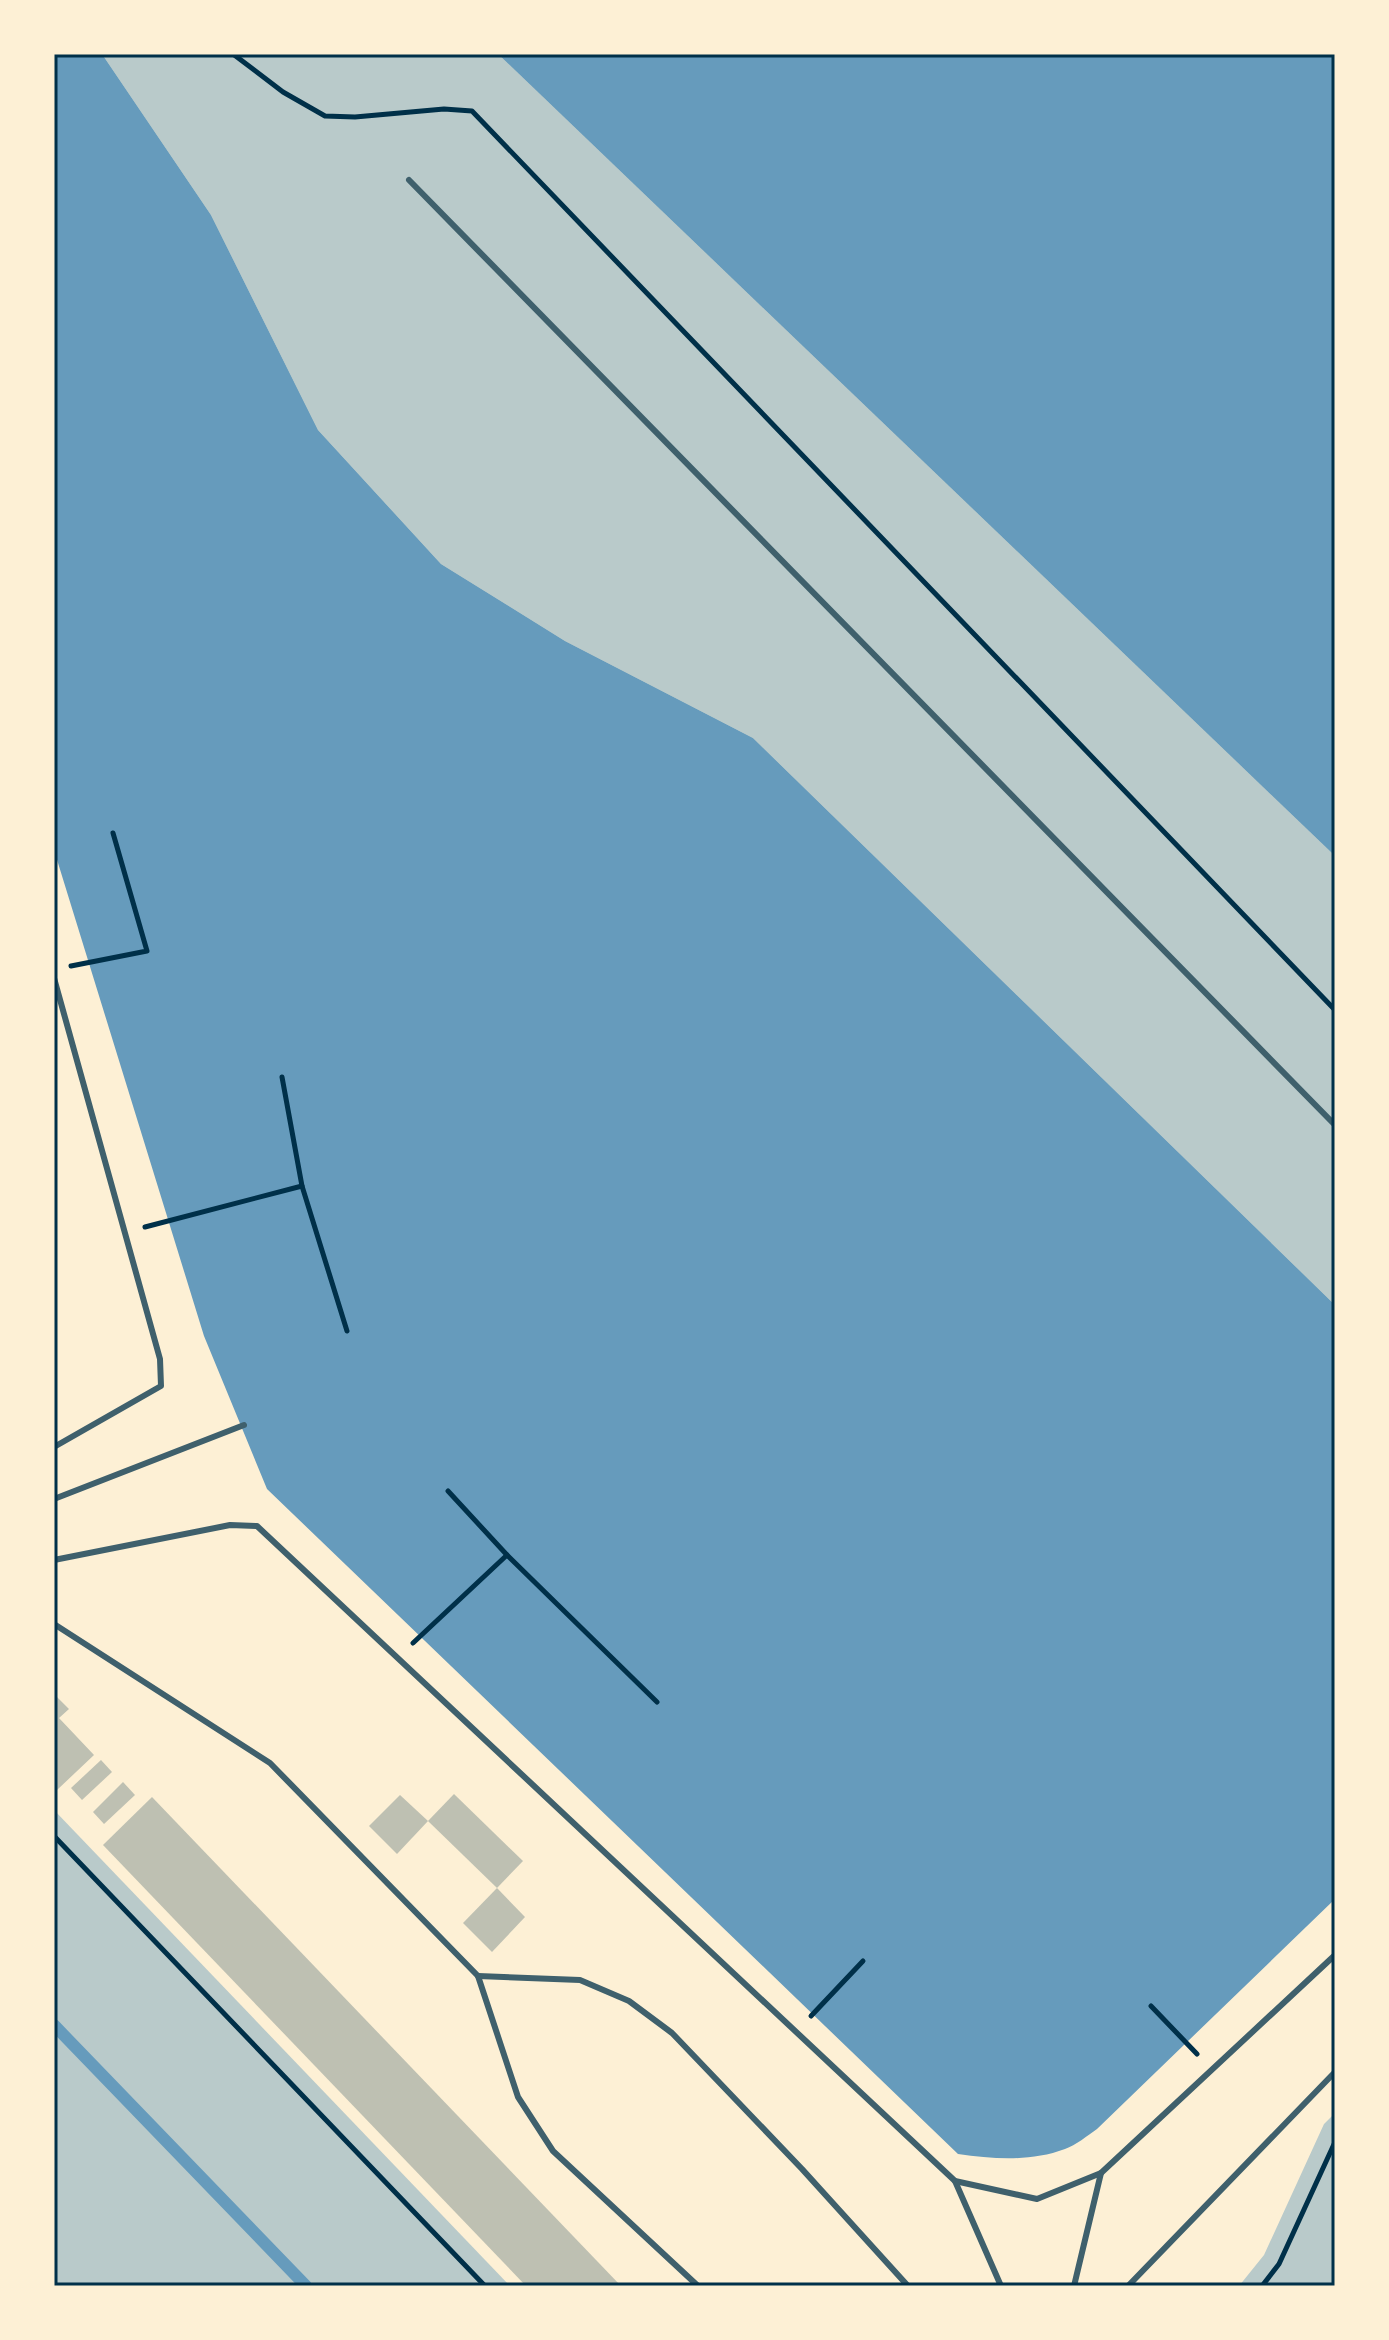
<svg xmlns="http://www.w3.org/2000/svg" width="1389" height="2340" viewBox="0 0 1389 2340" font-family="'PT Sans',sans-serif">
<style>
.green{fill:#b9caca}
.water{fill:#669bbc}
.lines{fill:none;stroke-linecap:round;stroke-linejoin:round}
.stream{stroke:#669bbc;stroke-width:12}
.building{fill:#bec0b2}
.path{stroke:#003049;stroke-width:5}
.service{stroke:#3f606c;stroke-width:6}
.neatline{fill:none;stroke:#003049;stroke-width:3}
</style>
<rect width="100%" height="100%" fill="#fdf0d5"/>
<g class="green">
<polygon points="102,54 498,54 1335,856 1335,1305 753,738 565,641 441,564 318,430 211,215"/>
<polygon points="54,1810 510,2286 54,2286"/>
<polygon points="1335,2113 1335,2286 1239,2286 1264,2255 1324,2124"/>
</g>
<g class="water">
<path d="M54,54H102L211,215L318,430L441,564L565,641L753,738L1335,1305V1899L1097,2129C1087,2136 1076,2145 1065,2149C1030,2162 994,2159 958,2154L267,1489L204,1336L54,850Z"/>
<polygon points="498,54 1335,54 1335,856"/>
</g>
<g class="lines">
<polyline class="stream" points="54,2025 306,2286"/>
</g>
<g class="building">
<polygon points="54,1694 69,1709 59,1718 94,1755 57,1790 54,1787"/>
<polygon points="101,1760 112,1772 82,1800 71,1788"/>
<polygon points="123,1782 135,1795 104,1824 93,1812"/>
<polygon points="454,1794 523,1861 497,1888 428,1821"/>
<polygon points="400,1795 428,1821 397,1854 369,1826"/>
<polygon points="152,1797 621,2286 526,2286 103,1845"/>
<polygon points="497,1888 525,1917 492,1952 463,1923"/>
</g>
<g class="lines">
<g class="path">
<polyline points="233,54 283,92 325,116 355,117 444,109 472,111 1335,1010"/>
<polyline points="71,966 147,951 113,833"/>
<polyline points="282,1077 302,1186 347,1331"/>
<polyline points="145,1227 302,1186"/>
<polyline points="448,1491 507,1555 657,1702"/>
<polyline points="413,1643 507,1555"/>
<polyline points="54,1836 485,2286"/>
<polyline points="1151,2006 1197,2054"/>
<polyline points="811,2016 863,1961"/>
<polyline points="1262,2286 1279,2264 1335,2142"/>
</g>
<g class="service">
<polyline points="409,180 1335,1125"/>
<polyline points="54,978 160,1359 161,1386 54,1447"/>
<polyline points="54,1499 244,1425"/>
<polyline points="54,1560 230,1525 257,1526 955,2181 1037,2199 1101,2173 1335,1955"/>
<polyline points="54,1624 270,1763 478,1976 518,2097 553,2151 698,2286"/>
<polyline points="478,1976 580,1980 629,2001 672,2033 802,2169 908,2286"/>
<polyline points="955,2181 1001,2286"/>
<polyline points="1074,2286 1101,2173"/>
<polyline points="1128,2286 1335,2072"/>
</g>
</g>
<rect width="1389" height="2340" fill="none" stroke="#fdf0d5" stroke-width="112"/>
<rect x="56" y="56" width="1277" height="2228" class="neatline"/>
</svg>
